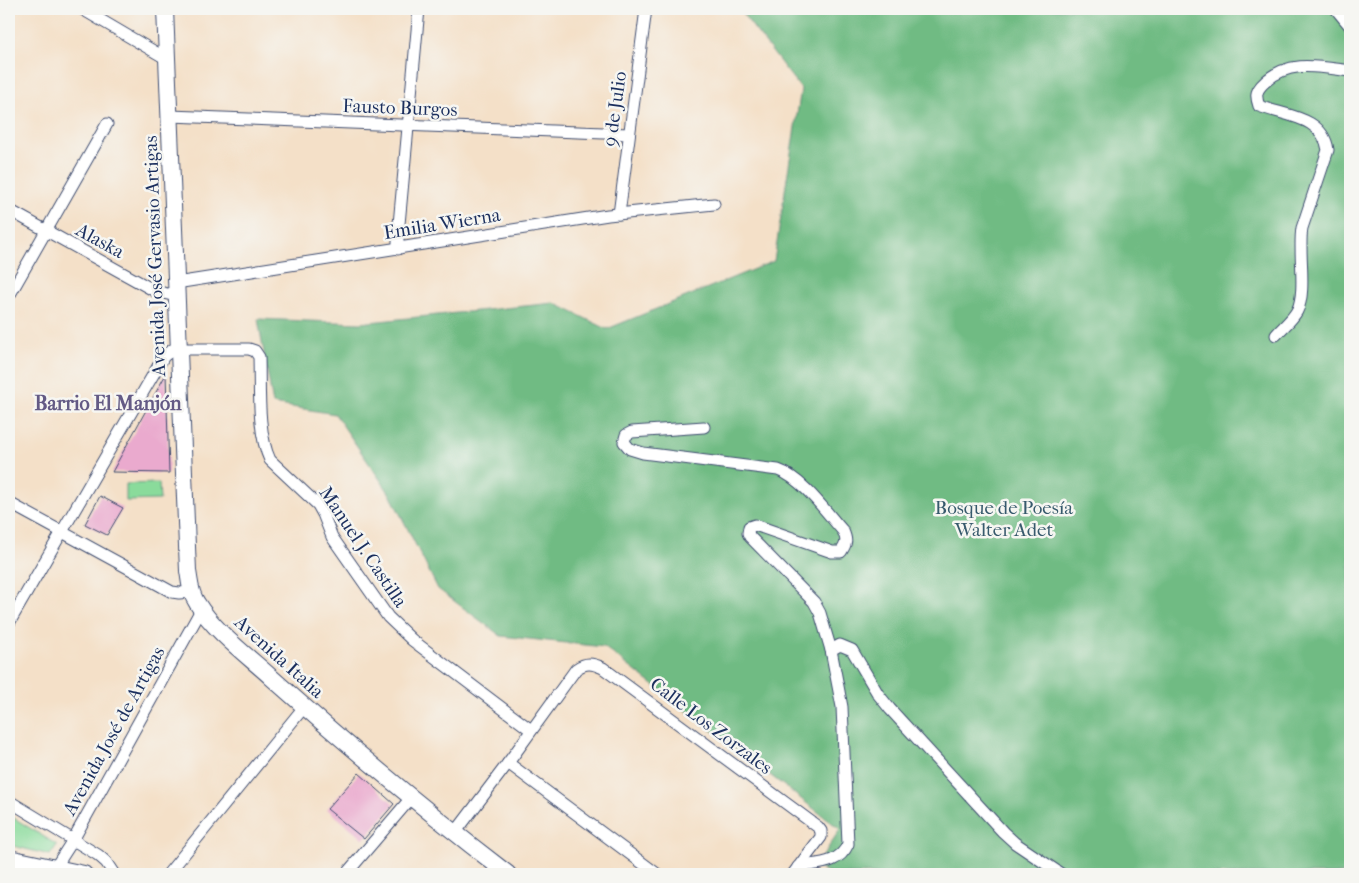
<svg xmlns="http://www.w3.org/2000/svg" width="1359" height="883" viewBox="0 0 1359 883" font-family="'IM FELL French Canon',serif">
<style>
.green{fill:#8adb9b;stroke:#52857c}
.forest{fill:#6fbb83;stroke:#457570}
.building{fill:#eaaace}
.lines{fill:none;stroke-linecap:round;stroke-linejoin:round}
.street-casing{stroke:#3c4a6e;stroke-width:13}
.secondary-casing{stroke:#3c4a6e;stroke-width:18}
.street{stroke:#fff;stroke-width:11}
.secondary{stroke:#fff;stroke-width:16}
.labels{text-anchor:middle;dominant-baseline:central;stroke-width:5;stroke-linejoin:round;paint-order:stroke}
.street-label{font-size:19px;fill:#1b2f5e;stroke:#f6f6f2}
.park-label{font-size:19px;fill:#375a6d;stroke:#f6f6f2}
.neighbourhood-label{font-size:20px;font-weight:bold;fill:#635a85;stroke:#f6f6f2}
</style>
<rect width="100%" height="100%" fill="#f6f6f2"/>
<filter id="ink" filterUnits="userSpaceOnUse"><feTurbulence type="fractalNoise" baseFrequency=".02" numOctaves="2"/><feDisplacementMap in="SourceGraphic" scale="10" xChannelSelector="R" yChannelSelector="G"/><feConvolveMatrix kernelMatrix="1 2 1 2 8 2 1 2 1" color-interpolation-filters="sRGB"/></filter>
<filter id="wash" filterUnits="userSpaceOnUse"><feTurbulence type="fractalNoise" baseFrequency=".0096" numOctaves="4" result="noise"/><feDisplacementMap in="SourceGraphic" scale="20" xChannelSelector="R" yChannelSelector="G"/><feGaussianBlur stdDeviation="1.12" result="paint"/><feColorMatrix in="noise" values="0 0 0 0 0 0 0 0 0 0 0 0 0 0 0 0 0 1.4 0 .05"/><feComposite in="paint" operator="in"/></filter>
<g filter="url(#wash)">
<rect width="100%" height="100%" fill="#f4e0c8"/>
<g class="green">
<polygon points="159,483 160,500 126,501 126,484"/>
<polygon points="9,815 57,845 50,855 9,845"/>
</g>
<polygon class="forest" points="739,9 1350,9 1350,874 833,874 816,867 840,829 604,647 501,636 438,589 390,494 335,414 273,404 258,319 360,323 554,303 607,329 774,261 801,89"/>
<g id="blocks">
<g class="building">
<polygon points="166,374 169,473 112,472"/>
<polygon points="100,496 123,508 107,535 85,524"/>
<polygon points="359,773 394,804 364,839 327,809"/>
</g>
</g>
</g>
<g filter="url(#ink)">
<use href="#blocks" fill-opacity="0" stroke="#3c4a6e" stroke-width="1"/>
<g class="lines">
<g class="street-casing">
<g id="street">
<polyline points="82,9 167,59"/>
<polyline points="1336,9 1350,26"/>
<polyline points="170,116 629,134"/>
<polyline points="9,210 155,291 176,296"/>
<polyline points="619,214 646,9"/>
<polyline points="398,249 398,235 419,9"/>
<polyline points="176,283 608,215 714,204"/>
<polyline points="9,296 107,124"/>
<path d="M1276,335C1282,328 1292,320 1297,311C1307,292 1298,251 1302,228L1328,150C1323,116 1285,116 1259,106C1255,95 1256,90 1265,82C1289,59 1320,67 1350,71"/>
<path d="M704,427L632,432L626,435L624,442L630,449L643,453L778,470C802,478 826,512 843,531C847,540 847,543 841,552H832L755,525L749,527L748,533L750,537L814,602L820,613L831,650L842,707L848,844C839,865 817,863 798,867"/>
<polyline points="9,503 172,592 179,593 191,592"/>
<path d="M9,623L164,356L172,350L178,349H249L255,351L259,357C260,387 257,433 270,460L318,505L323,514L332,537L388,617L412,640L531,730"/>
<polyline points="831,650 840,645 852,650 878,694 890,709 1003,832 1015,843 1061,874"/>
<polyline points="508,763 657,874"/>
<polyline points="9,801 98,855 106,862 114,874"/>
<path d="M455,833L508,763L576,669C586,662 592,663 603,668L818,827L821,831V837L793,874"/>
<polyline points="55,868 73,840 201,610"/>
<polyline points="168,874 304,707"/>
<polyline points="346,874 411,798"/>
</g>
</g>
<g class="secondary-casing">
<g id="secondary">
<path d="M165,9L188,571C190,582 190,593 197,603C214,631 248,656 272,678C348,746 427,812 508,874"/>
<polyline points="9,858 84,874"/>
</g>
</g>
<use href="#street" class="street"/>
<use href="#secondary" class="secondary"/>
</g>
</g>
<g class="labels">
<g class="street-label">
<text transform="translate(400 108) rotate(2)">Fausto Burgos</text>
<text transform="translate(615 109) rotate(-82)">9 de Julio</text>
<text transform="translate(442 224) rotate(-9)">Emilia Wierna</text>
<text transform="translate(100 241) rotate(29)">Alaska</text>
<text transform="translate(155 256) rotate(-92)">Avenida José Gervasio Artigas</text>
<text transform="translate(363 547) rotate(56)">Manuel J. Castilla</text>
<text transform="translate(279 657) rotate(42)">Avenida Italia</text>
<text transform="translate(711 726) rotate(37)">Calle Los Zorzales</text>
<text transform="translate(114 731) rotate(-61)">Avenida José de Artigas</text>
</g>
<g class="park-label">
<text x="1004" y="508">Bosque de Poesía<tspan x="1004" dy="22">Walter Adet</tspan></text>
</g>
<g class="neighbourhood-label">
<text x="108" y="403">Barrio El Manjón</text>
</g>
</g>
<rect width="1359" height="883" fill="none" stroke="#f6f6f2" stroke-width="30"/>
</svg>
